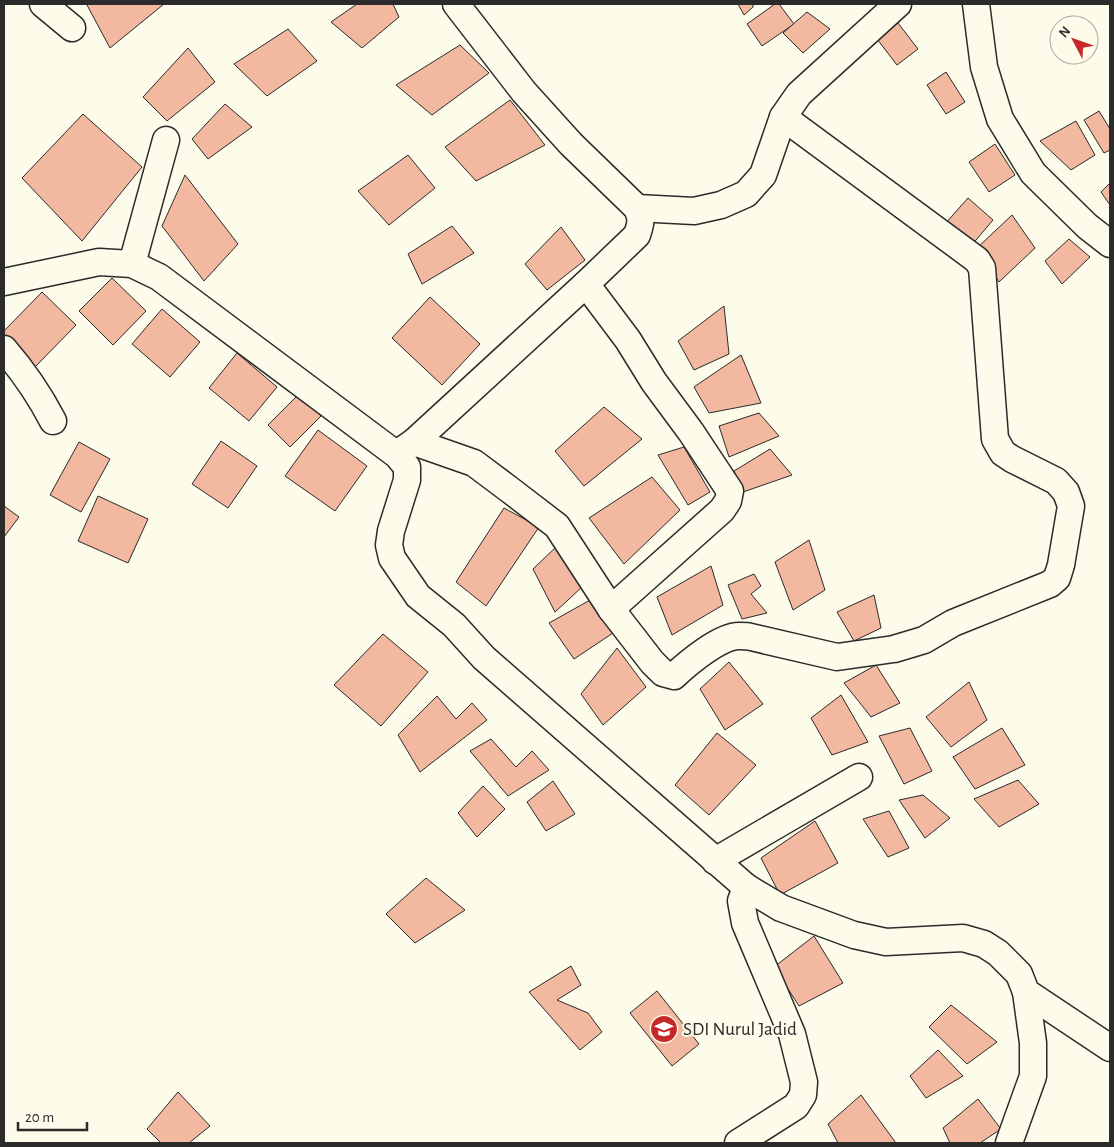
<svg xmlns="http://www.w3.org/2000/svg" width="1114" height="1147" viewBox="0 0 1114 1147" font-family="'Alegreya Sans',sans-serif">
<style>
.building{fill:#f2b8a0;stroke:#2b2b2b}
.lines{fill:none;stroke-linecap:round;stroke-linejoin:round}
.minor-casing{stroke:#2b2b2b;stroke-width:29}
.minor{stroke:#fdfbea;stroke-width:26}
.labels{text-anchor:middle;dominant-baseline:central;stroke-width:4;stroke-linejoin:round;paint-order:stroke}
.poi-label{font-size:19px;fill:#2b2b2b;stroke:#fdfbea;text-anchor:start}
</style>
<rect width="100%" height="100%" fill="#fdfbea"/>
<g class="building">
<polygon points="88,4 164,4 110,48 87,5"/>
<polygon points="357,4 393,4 399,17 362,48 331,22"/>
<polygon points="738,4 753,4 753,7 744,15"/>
<polygon points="775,4 779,4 794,24 762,46 747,24"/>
<polygon points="807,12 830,29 803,53 783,33"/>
<polygon points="898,23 918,49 897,65 877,39"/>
<polygon points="288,29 317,61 267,96 234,64"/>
<polygon points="460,45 489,73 432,115 396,85"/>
<polygon points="188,48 215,82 167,121 143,97"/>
<polygon points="946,72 965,102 946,114 927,85"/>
<polygon points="510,100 545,145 476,181 445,147"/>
<polygon points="225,104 252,127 208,159 192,139"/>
<polygon points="1099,111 1110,129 1110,150 1104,153 1084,120"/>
<polygon points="83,114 142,167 82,241 22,178"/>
<polygon points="1076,121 1095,155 1071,170 1040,141"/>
<polygon points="995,144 1015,175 989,192 969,162"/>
<polygon points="408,155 435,188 389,225 358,191"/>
<polygon points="185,175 238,244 204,281 162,226"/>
<polygon points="1110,183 1110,205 1101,192"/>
<polygon points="968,198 993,220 971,246 945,224"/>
<polygon points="1012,215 1035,248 999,282 977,248"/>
<polygon points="452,226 474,253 422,284 408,254"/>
<polygon points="561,227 585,260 547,290 525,264"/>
<polygon points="1069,239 1090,257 1062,284 1045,261"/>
<polygon points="112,278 146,311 113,345 79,311"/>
<polygon points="42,292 76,325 35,367 4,337 4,331"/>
<polygon points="430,297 480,344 442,385 392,338"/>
<polygon points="724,306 729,354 694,370 678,341"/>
<polygon points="162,309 200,342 170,377 132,344"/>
<polygon points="237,353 277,387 249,421 209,388"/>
<polygon points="741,355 761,403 709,413 694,387"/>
<polygon points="299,394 321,416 290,447 268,425"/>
<polygon points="604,407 642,439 584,486 555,451"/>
<polygon points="759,413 779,436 729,457 719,426"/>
<polygon points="318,430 367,466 335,511 285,476"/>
<polygon points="221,441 257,466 228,508 192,484"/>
<polygon points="79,442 110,459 81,512 50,495"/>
<polygon points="684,447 710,492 688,505 658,455"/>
<polygon points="770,449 792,475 743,492 734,471"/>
<polygon points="652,477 680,510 624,564 589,518"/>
<polygon points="98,496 148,519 128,563 78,541"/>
<polygon points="4,506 19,517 4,537"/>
<polygon points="504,508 539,527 486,606 456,582"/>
<polygon points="809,540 825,590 793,610 775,562"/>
<polygon points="556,547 582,587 555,612 533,569"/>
<polygon points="711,566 723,605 672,635 657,597"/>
<polygon points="754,574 761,586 751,594 767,613 742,619 728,585"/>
<polygon points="874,595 881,628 854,641 837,612"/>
<polygon points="592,599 613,633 574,659 549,623"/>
<polygon points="383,634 428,672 381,726 334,685"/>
<polygon points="617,648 646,687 603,725 581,694"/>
<polygon points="729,662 763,704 725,730 700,689"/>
<polygon points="876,665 900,703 871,717 844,683"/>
<polygon points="969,682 987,720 951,747 926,717"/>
<polygon points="841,695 868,742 832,755 811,718"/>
<polygon points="437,696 456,719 472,703 487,720 420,772 398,735"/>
<polygon points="910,728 932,771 904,784 879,736"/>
<polygon points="1002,728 1025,765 975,789 953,757"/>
<polygon points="717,733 756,765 709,815 675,785"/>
<polygon points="491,739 516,767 532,751 549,770 508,796 470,751"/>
<polygon points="1018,780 1039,804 999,827 974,799"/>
<polygon points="553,781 575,814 546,831 527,802"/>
<polygon points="483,786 505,809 477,837 458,813"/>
<polygon points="923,795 950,818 925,838 899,800"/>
<polygon points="889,811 909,848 888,857 863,819"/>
<polygon points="815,821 838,863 780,895 761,858"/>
<polygon points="426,878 465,910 415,943 386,914"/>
<polygon points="814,936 843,983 799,1006 774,967"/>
<polygon points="571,966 581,985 557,1000 588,1013 602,1032 580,1050 529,992"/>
<polygon points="657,991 699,1044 672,1066 630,1013"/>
<polygon points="951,1005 997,1042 967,1064 929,1027"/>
<polygon points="938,1050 963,1076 926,1098 910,1076"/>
<polygon points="178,1092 210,1126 189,1143 161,1143 147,1129"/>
<polygon points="861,1095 896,1143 838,1143 828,1124"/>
<polygon points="978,1099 1001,1129 980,1143 950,1143 943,1128"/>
</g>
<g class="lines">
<g class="minor-casing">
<g id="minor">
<polyline points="43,4 72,28"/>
<polyline points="976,4 984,67 1000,119 1033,173 1087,226 1110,244"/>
<polyline points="637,208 694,211 721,205 746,194 763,175 783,117 799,94 898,4"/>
<polyline points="132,264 166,140"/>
<polyline points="4,282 99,262 132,264 159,277 397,455 407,467 407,480 391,531 389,545 392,558 418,596 454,625 484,658 746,887 781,908 854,935 886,942 963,938 984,944 998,953 1019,974 1026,992 1110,1048"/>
<polyline points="586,284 628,340 654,382 691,432 730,491 728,501 722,510 611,609"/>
<path d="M4,349C24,372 39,394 53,421"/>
<path d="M414,442L474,463L510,490L557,526L611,609L652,662L663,673L674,676C688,663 720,636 739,636C743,636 747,636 751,637L837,657L894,649L924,640L953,623L1050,584L1057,578L1061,565L1071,506L1066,492L1056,481L1012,459L1003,453L995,439L982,268L977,260L783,117"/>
<path d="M401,451L414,442L586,284L637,235C641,223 642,219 637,208L571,144L524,92L456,4"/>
<polyline points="715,861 859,777"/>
<polyline points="738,1143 796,1106 803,1095 804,1082 792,1034 745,923 741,901 746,887"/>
<polyline points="1009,1143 1033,1076 1033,1043 1026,992"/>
</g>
</g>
<use href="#minor" class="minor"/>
</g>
<defs>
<g id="school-disc" transform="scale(1.4375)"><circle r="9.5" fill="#c62828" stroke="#fdfbea"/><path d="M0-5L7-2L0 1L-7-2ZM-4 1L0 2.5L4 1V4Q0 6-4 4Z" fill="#fff"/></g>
</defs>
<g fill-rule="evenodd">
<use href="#school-disc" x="664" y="1029"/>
</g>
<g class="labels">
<g class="poi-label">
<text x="683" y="1029">SDI Nurul Jadid</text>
</g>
</g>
<rect width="1114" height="1147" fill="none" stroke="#2b2b2b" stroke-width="10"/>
<g transform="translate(1074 40) rotate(311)"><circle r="24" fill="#fdfbea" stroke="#a9a89e"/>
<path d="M0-4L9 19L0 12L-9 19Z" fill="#c62828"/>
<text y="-8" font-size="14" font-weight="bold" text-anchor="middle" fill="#2b2b2b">N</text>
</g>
<path d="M18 1122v8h69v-8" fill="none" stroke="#2b2b2b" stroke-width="2.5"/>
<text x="25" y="1122" font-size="15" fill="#2b2b2b" stroke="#fdfbea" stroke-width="4" paint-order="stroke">20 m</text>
</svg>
